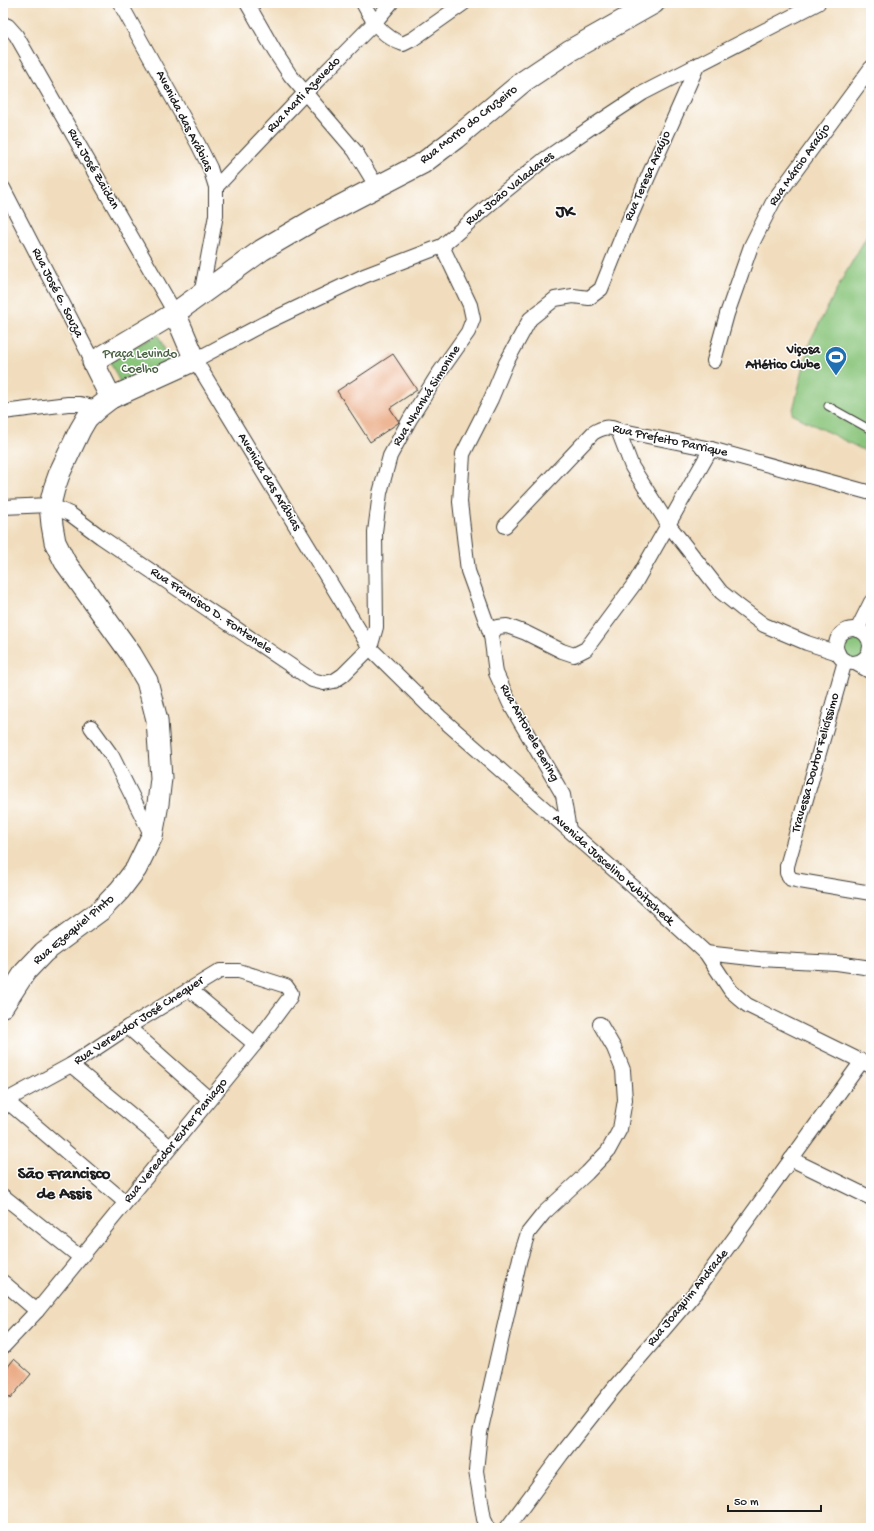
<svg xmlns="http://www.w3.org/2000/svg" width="874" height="1531" viewBox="0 0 874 1531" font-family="'Gochi Hand',sans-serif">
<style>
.green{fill:#8ac57b;stroke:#53704c}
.building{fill:#e8a076}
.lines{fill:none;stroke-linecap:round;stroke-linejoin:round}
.lane-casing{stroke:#3c3934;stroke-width:9}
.street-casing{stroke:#3c3934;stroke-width:16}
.secondary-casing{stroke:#3c3934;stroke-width:23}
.lane{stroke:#fff;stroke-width:7}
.street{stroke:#fff;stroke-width:14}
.secondary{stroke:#fff;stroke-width:21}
.labels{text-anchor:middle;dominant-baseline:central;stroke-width:3;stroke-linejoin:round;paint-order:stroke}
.street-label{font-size:13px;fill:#1c1c1c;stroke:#fff}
.poi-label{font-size:13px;font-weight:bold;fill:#1c1c1c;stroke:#fff;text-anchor:end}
.park-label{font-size:13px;fill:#486042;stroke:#fff}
.district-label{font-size:17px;font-weight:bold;fill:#1c1c1c;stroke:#fff}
</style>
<rect width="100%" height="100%" fill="#fff"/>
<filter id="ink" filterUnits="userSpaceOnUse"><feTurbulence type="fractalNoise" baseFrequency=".025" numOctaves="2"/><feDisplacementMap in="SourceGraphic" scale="8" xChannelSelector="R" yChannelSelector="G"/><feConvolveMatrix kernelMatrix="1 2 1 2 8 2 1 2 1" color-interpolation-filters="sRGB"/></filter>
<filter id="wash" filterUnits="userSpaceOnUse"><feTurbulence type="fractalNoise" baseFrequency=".012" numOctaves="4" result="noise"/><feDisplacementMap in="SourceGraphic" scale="16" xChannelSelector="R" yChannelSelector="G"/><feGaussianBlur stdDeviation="0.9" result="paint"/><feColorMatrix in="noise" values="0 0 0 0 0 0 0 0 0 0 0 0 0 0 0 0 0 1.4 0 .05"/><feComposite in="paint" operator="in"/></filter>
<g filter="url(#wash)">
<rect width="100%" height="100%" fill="#f1ddbd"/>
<g class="green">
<polygon points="871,229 871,454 792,414 810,341 845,274"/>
<polygon points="158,335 171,364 122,387 109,359"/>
<path d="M853,631L860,632C870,643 870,658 854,662L839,650C838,640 844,636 853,631Z"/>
</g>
<g id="blocks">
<g class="building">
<polygon points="393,354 417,390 390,408 399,422 398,423 370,442 337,391"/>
<polygon points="14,1359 31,1374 10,1399 9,1397 3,1404 3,1373"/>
</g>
</g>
</g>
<g filter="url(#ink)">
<use href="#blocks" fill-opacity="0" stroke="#3c3934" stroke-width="1"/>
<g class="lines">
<g class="lane-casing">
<polyline id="lane" points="828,406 871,430"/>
</g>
<g class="street-casing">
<g id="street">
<polyline points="120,3 198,144 210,168 216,187 216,215 201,295"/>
<polyline points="247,3 275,52 290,75 355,151 377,187"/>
<path d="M363,3C373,22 383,37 403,44L413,39L464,3"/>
<polyline points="818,3 643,93 593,126 545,159 504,192 442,246 364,276 265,323 195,360 370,648 440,717 645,897 706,953 731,991 747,1005 871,1066"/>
<polyline points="3,24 8,26 16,35 175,313"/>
<polyline points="216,187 305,93 375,22 391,3"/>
<polyline points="3,188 93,362"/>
<polyline points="714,361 727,314 751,246 774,200 871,68"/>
<polyline points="3,412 68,404 80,404 98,408"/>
<polyline points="618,430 632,467 668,524 721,592 741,608 764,625 807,643 838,653"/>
<polyline points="3,507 50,505 70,514 101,537 312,680 324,683 334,681 343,675 370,648 376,627 375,532 380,493 390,456 410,419 437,376 468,332 473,319 470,305 442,246"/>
<path d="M505,526L593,433C603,427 608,426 618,430L711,449L871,493"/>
<circle cx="853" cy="646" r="17"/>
<polyline points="857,630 871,602"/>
<polyline points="491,635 497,627 507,626 526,633 562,651 574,655 586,649 635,583 711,449"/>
<polyline points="845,661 787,866 787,873 791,879 800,881 871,893"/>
<polyline points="855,663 871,672"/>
<polyline points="91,727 112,756 152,836"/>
<polyline points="569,830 563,795 510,704 496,673 491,635 468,571 460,502 463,454 491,399 506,363 530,319 555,299 573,296 589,298 601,289 625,229 698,64"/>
<polyline points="706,953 759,959 837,963 871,968"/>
<polyline points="189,989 255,1044"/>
<polyline points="128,1027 209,1099"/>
<polyline points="71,1065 170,1147"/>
<polyline points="3,1098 125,1202"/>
<polyline points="3,1108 5,1101 71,1065 128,1027 220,971 239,971 286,986 291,993 290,997 255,1044 37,1311 3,1347"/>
<polyline points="791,1159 871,1198"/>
<polyline points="3,1196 80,1257"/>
<polyline points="3,1282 37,1311"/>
<polyline points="488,1528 484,1519 476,1471 480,1433 520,1258 528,1233 544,1213 587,1173 608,1151 620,1129 625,1100 623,1070 614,1048 600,1024"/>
<polyline points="507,1528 561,1455 613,1389 694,1294 862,1061"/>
</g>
</g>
<g class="secondary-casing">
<g id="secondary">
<polyline points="111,398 93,362 175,313 262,250 315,219 423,163 456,138 524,81 569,51 654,3"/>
<polyline points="3,1006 25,972 44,952 101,910 120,890 136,869 152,836 158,804 161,778 157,720 147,681 131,654 65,562 55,542 52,525 50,505 54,489 60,472 80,430 87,418 98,408 111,398 195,360 175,313"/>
</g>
</g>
<use href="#lane" class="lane"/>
<use href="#street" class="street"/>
<use href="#secondary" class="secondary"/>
</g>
</g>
<defs>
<g id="stadium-pin" transform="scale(1.15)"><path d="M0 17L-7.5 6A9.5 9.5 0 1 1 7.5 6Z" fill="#1f6fb2" stroke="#fff"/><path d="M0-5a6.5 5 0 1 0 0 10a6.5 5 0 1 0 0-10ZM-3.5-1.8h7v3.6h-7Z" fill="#fff"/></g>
</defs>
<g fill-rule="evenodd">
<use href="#stadium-pin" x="836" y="357"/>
</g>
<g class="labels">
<g class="street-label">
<text transform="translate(304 95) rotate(-46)">Rua Marli Azevedo</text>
<text transform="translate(184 121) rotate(63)">Avenida das Arábias</text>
<text transform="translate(469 125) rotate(-38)">Rua Morro do Cruzeiro</text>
<text transform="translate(800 165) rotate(-55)">Rua Márcio Araújo</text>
<text transform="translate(93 169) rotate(60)">Rua José Zaidan</text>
<text transform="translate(648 176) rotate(-66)">Rua Teresa Araújo</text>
<text transform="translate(510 189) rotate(-39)">Rua João Valadares</text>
<text transform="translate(57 293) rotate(63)">Rua José G. Souza</text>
<text transform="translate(427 396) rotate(-58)">Rua Nhanhá Simonine</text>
<text transform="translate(670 441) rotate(12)">Rua Prefeito Parrique</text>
<text transform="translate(269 482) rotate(59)">Avenida das Arábias</text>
<text transform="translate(211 611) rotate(34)">Rua Francisco D. Fontenele</text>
<text transform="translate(529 733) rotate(61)">Rua Antonele Bering</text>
<text transform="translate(816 763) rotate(-74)">Travessa Doutor Felicíssimo</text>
<text transform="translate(613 870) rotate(42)">Avenida Juscelino Kubitscheck</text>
<text transform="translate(74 930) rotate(-40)">Rua Ezequiel Pinto</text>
<text transform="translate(139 1021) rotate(-33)">Rua Vereador José Chequer</text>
<text transform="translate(176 1141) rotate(-51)">Rua Vereador Euter Paniago</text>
<text transform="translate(688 1298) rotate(-51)">Rua Joaquim Andrade</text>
</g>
<g class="poi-label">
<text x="820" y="350">Viçosa<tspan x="820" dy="15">Atlético Clube</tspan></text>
</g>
<g class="park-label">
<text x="140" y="354">Praça Levindo<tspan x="140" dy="15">Coelho</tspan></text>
</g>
<g class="district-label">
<text x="565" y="213">JK</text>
<text x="64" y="1175">São Francisco<tspan x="64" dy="20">de Assis</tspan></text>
</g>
</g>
<rect width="874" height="1531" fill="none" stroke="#fff" stroke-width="16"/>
<path d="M728 1505v6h93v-6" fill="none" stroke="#1c1c1c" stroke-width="2"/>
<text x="734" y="1505" font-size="12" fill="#1c1c1c" stroke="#ffffff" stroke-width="3" paint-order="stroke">50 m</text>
</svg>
